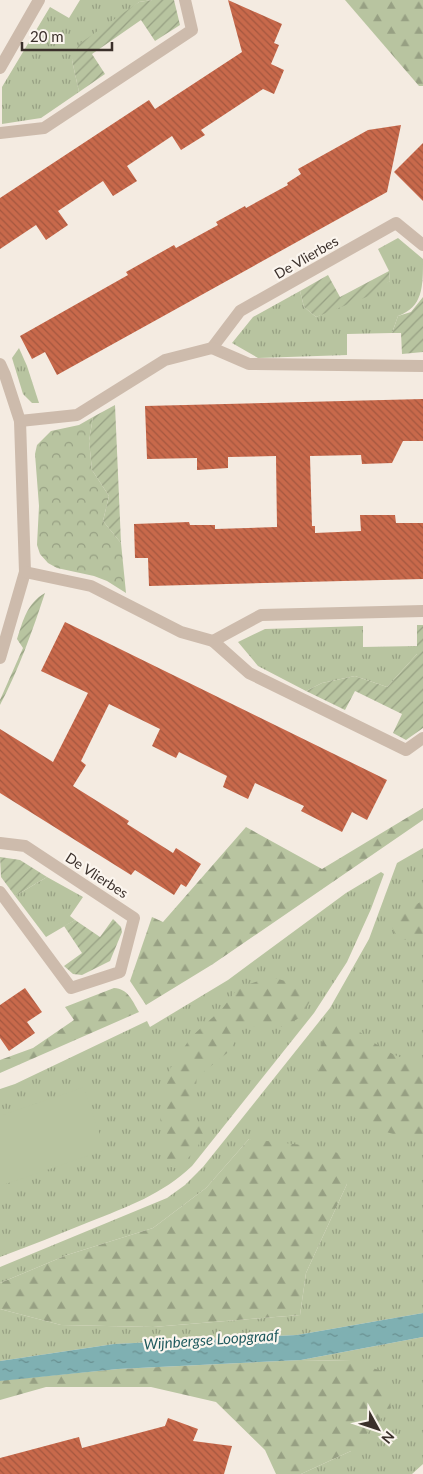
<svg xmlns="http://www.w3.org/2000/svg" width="423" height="1474" viewBox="0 0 423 1474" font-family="Lato,sans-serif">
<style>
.grass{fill:url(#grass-tufts)}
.forest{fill:url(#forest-firs)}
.park{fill:url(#park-crowns)}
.garden{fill:url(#garden-furrows)}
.pitch{fill:#b8c4a0}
.water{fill:url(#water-ripples)}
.building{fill:url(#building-back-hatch)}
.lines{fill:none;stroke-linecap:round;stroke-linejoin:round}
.minor{stroke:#cdbbac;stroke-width:12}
.labels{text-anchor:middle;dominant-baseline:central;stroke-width:4.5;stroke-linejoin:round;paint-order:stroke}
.street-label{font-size:14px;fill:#3b302b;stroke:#fbf5ee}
.water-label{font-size:15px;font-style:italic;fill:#1f5a5e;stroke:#fbf5ee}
</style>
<defs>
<pattern id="grass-tufts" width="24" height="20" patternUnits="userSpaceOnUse" patternTransform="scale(1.25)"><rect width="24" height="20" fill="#b8c4a0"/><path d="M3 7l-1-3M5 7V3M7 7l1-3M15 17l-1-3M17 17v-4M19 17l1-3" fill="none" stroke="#97a083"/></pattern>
<pattern id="forest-firs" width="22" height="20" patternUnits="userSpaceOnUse" patternTransform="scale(1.25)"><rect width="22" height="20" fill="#b8c4a0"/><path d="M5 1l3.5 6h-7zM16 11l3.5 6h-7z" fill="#97a083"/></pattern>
<pattern id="park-crowns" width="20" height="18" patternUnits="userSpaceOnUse" patternTransform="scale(1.25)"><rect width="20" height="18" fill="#b8c4a0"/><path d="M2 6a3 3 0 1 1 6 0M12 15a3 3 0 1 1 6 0" fill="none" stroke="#97a083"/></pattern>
<pattern id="garden-furrows" width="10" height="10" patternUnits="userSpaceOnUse" patternTransform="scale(1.25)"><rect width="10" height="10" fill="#b8c4a0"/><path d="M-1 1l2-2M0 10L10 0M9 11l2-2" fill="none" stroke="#97a083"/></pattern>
<pattern id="water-ripples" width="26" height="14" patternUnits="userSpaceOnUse" patternTransform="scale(1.25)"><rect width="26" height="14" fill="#7fb0b2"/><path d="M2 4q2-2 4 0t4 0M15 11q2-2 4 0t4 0" fill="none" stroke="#699091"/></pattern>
<pattern id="building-back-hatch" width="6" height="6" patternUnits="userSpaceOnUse" patternTransform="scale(1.25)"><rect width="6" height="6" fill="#c8694b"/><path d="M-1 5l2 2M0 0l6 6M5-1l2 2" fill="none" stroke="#a4573f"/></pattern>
</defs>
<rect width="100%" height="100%" fill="#f4ebe1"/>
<g class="grass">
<polygon points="80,0 152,0 139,2 72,60 79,92 41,118 2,124 2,87 50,7 69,18"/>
<path d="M398,238L423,259C423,287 423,307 398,316L392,333L347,334V355L258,358L232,343L253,317L300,291L304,307L316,317L390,281L389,271L378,249Z"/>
<polygon points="19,348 27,366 39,403 32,403 23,394 12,358"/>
<polygon points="363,626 363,647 417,646 417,654 387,687 355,676 322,683 306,691 258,666 238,642 265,629"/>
<polygon points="423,848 423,1313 297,1335 114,1344 0,1361 0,1309 61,1325 153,1327 300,1315 306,1273 347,1184 249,1139 206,1188 153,1228 67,1255 0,1283 0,1267 167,1198 185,1185 203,1167 330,1008 369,939 397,863"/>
<path d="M381,872L384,874L371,909L347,962L314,1013L192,1166C163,1194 127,1207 89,1222C59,1234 30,1246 0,1257V1089L15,1084L147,1021L150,1027L228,980L346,893Z"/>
<polygon points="47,877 83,897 70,916 75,920 46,937 15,896"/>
<polygon points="423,1337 423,1464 412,1474 301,1474 351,1451 351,1361 301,1360"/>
</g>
<g class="forest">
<polygon points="345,0 423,0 423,86 419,86"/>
<polygon points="423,808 423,820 213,964 146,1005 130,981 152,917 163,922 246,827 322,869"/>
<polygon points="423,900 423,943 396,938 392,926 402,914"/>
<polygon points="270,977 305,986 314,994 301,1017 283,1027 247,1026 237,1033 231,1050 197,1077 193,1110 203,1134 196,1151 176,1168 166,1166 160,1116 170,1069 191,1037 222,1009 238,988"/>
<path d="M114,988C128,989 132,1000 139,1012L0,1073V1060L33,1048L74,1020L65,1007Z"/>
<path d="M348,1022C370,1041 394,1060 423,1063V1141L413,1140L363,1125L333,1096L316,1067L323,1039L335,1023Z"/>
<polygon points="249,1139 328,1148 343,1156 347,1184 306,1273 300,1315 153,1327 61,1325 0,1309 0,1283 67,1255 153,1228 206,1188"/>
<polygon points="301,1360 351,1361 385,1372 391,1408 351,1451 301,1474 276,1474 265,1450 216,1402 151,1387 46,1387 0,1400 0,1381 5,1380 118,1369"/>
</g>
<polygon class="park" points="93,417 89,441 92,470 109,496 103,521 121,543 126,593 107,581 94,576 57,568 48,563 40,554 37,545 39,506 35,454 37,445 51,431 79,425"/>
<g class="garden">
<polygon points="152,0 174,0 180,25 155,41 141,20 92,54 105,74 79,92 72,60 79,44 139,2"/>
<polygon points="389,271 390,281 369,296 316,317 304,307 300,291 328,275 340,297"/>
<polygon points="423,297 423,352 402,354 401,333 392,333 398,316 411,312"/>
<polygon points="115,405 121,543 103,521 109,496 92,470 89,441 93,417"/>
<path d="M45,593C32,632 19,669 0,705V700L23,648L17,639C23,621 27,603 45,593Z"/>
<polygon points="417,625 423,625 423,728 406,740 393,733 402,714 355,691 345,710 306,691 322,683 355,676 387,687 417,654"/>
<polygon points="0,857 20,860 47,877 15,896 1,877"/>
<polygon points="113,919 121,927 122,932 110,961 82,975 73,974 64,966 82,953 64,926 75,920 100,937"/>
</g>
<polygon class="pitch" points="84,1087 105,1150 0,1186 0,1116"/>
<polygon class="water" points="423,1313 423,1337 301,1360 118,1369 0,1381 0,1361 114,1344 297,1335"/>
<g class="building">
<polygon points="228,0 282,24 274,43 279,45 271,64 284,70 274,94 263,89 201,130 205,135 181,150 172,136 127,166 137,181 113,196 103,181 58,211 68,225 46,240 36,225 0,249 0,198 149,100 155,109 242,52"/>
<polygon points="401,125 387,192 57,375 45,352 32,359 20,336 128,275 126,272 174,245 176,248 218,225 216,222 245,206 246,208 288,185 287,183 301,174 298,169 368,130"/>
<polygon points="423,143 423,201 394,172"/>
<polygon points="423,399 423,441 403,441 392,463 362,464 361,455 310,456 312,526 315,526 315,533 361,531 360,515 395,515 396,523 423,523 423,579 149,586 148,558 135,558 134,524 189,522 190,525 215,525 215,529 277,527 276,456 228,457 228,468 197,470 197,458 147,459 145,406"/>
<polygon points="65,622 387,780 367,820 352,812 342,832 301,811 304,806 255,783 248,799 223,787 227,776 179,752 176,758 152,746 160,729 109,704 81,761 86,765 73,786 129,821 127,824 173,853 176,848 201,864 186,887 181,884 174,895 135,870 131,875 0,793 0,729 53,762 88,693 41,671"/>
<polygon points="25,988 42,1012 27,1022 35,1033 9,1051 0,1038 0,1005"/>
<polygon points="168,1418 198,1429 193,1441 232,1446 224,1474 0,1474 0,1458 79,1437 82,1448 165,1426"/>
</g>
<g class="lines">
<g class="minor">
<polyline points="0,68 39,0"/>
<polyline points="0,133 44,128 192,30 185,0"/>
<polyline points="212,348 240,311 396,223 423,245"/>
<polyline points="0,364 5,375 20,421 25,572 0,658"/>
<polyline points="20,421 77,415 165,360 212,348 249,364 423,366"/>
<polyline points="25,572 91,586 181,632 213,641"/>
<polyline points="423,611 261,615 213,641 249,673 406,750 423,738"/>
<polyline points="0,843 25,846 134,918 120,972 71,988 0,892"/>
</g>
</g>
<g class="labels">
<g class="street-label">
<text transform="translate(306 257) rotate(-30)">De Vlierbes</text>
<text transform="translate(97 875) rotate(33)">De Vlierbes</text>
</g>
<g class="water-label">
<text transform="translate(211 1339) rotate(-4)">Wijnbergse Loopgraaf</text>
</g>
</g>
<g transform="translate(378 1429) rotate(130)" stroke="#fbf5ee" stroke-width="4" paint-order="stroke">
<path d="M0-4L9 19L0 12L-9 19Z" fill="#3b302b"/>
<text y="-8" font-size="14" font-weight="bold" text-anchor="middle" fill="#3b302b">N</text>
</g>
<path d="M22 42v8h90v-8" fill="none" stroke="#3b302b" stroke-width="2.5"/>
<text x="30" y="42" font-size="15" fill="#3b302b" stroke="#fbf5ee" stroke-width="4" paint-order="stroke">20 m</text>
</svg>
